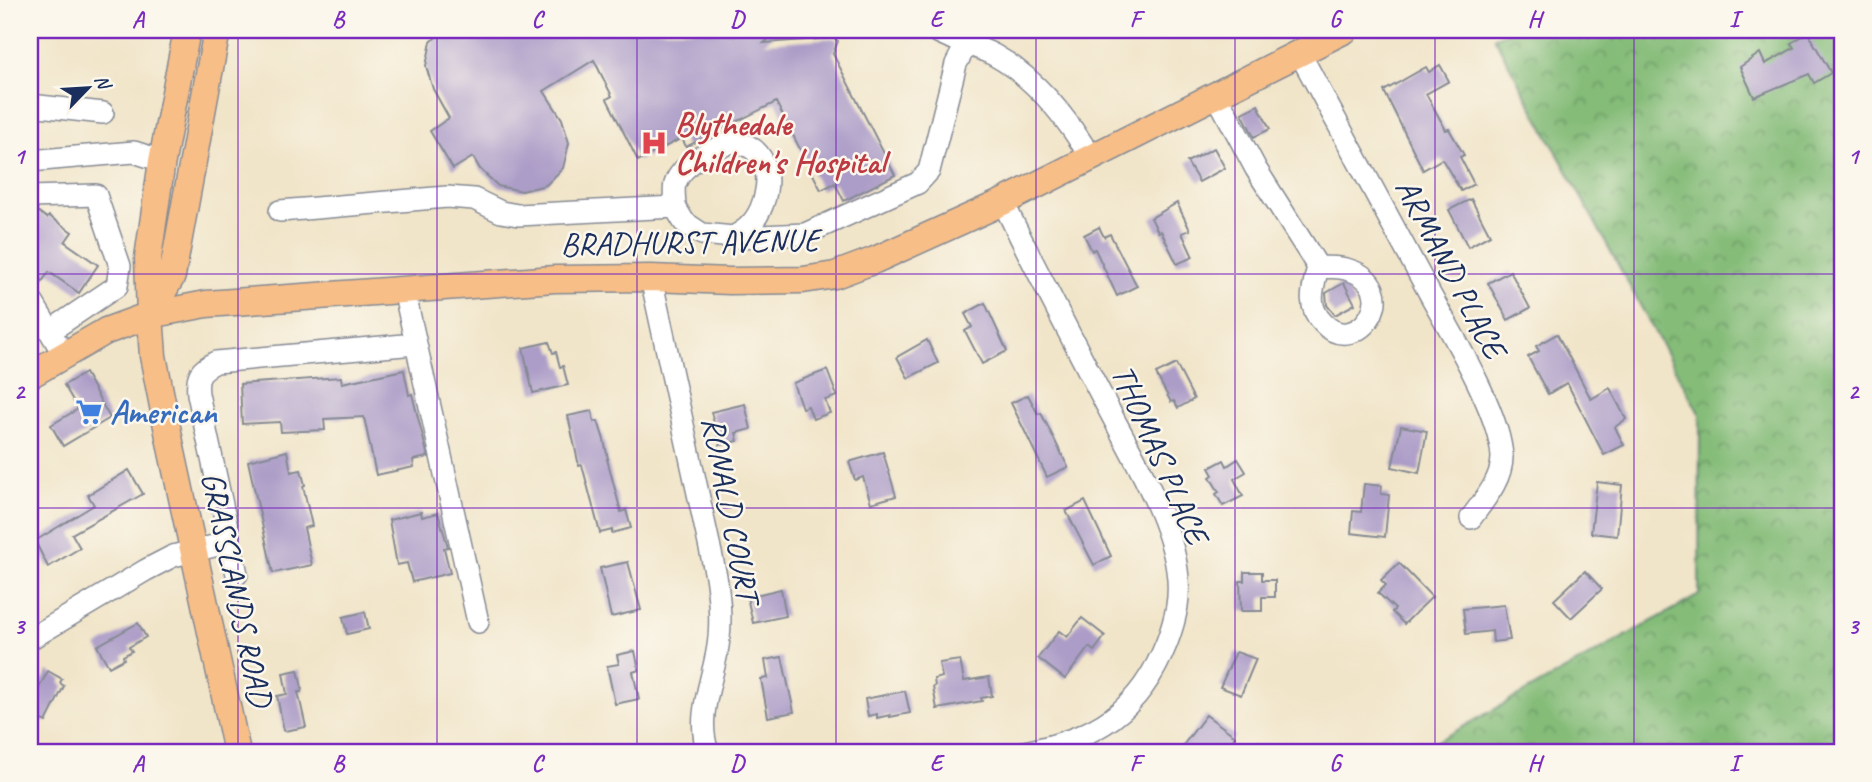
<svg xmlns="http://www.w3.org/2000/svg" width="1872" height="782" viewBox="0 0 1872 782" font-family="Caveat,sans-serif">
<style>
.forest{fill:url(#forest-crowns);stroke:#50766b;stroke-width:2}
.building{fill:#ac9cc8}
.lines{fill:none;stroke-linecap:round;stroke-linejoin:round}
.minor-casing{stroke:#868a94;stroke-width:24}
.major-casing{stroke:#868a94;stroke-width:29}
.minor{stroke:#fff;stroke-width:21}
.major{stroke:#f7be88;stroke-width:26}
.grid{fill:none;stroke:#7b2cbf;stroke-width:2;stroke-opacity:0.55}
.labels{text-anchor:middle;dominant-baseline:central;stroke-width:5;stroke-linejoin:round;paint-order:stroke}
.health-label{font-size:33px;font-weight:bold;fill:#be3a42;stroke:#fbf7ec;text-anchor:start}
.street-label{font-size:33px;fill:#1b2f5e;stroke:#fbf7ec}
.shop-label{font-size:33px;font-weight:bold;fill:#366cbe;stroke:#fbf7ec;text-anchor:start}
.neatline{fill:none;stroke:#7b2cbf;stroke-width:2.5}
.grid-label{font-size:23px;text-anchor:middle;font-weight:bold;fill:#7b2cbf}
</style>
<defs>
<pattern id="forest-crowns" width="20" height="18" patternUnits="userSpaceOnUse" patternTransform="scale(1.75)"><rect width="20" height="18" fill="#84bc78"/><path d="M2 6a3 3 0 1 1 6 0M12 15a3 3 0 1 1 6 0" fill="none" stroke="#6b9966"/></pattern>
</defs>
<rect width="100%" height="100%" fill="#fbf7ec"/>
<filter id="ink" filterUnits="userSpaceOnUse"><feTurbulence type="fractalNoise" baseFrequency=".0143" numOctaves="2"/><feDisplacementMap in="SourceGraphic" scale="14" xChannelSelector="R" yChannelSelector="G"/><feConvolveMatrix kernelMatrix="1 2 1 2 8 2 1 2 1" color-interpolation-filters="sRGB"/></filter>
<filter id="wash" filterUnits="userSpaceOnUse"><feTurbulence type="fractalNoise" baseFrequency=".00686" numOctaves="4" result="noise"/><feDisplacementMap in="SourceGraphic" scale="28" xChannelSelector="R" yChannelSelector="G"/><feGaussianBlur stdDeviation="1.57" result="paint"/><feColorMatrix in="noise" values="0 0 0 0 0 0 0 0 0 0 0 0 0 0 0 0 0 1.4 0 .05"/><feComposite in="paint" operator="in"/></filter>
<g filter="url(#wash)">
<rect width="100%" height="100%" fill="#f1e5c9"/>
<polygon class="forest" points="1515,30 1842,30 1842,752 1418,752 1699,595 1700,415 1494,37"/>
<g id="blocks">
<g class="building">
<polygon points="443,30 779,30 764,43 834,38 838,41 833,54 895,175 844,201 835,183 821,190 776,102 686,147 682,138 638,161 607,99 612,96 594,60 544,91 562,119 569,143 563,168 546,185 522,191 498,186 480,169 473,157 453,169 430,131 449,118 433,89 426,66 431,42"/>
<polygon points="1808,33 1831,73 1814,83 1809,74 1754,97 1740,67 1760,53 1765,64 1794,48 1791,43"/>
<polygon points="1440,65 1449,81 1426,94 1446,130 1449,129 1464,155 1460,157 1474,184 1461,191 1442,159 1423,170 1384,91 1426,67 1429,72"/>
<polygon points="1258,105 1270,129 1254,137 1242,113"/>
<polygon points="1214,148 1225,168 1199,182 1187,162"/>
<polygon points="1471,199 1490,235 1468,247 1449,210"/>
<polygon points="1177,203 1190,230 1182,233 1193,257 1177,264 1161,231 1158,232 1151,218"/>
<polygon points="36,210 47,218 49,216 72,232 65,242 98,265 79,293 49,272 41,283 30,275 30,220"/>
<polygon points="1099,227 1104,237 1110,234 1137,286 1117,296 1095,249 1092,251 1084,235"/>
<polygon points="1510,271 1530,308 1508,320 1488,283"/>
<polygon points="1344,283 1355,304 1335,315 1327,305 1326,293"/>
<polygon points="985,303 1007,351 982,364 965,331 972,327 965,314"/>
<polygon points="1557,334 1591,399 1610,388 1626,419 1615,427 1624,445 1604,455 1567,383 1548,394 1528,357 1539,351 1536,346"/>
<polygon points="927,340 938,363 908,378 897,357"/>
<polygon points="549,342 553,353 556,352 560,367 563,366 568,385 533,393 523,348"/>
<polygon points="1176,364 1194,399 1178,408 1174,401 1171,402 1156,374"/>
<polygon points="404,370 409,395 412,394 428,457 413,460 414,467 376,475 364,417 324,419 325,430 281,432 280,422 242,424 240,384 341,377 342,383"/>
<polygon points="827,370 837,396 825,400 830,413 813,419 808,406 802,408 793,383"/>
<polygon points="85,373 110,418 63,446 51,425 78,409 64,385"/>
<polygon points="1028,395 1038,414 1041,413 1068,467 1047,477 1011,403"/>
<polygon points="745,404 751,429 736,433 738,441 720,445 711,412"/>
<polygon points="592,411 594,422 598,421 604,440 608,459 607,459 621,512 626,510 631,528 612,533 612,530 600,533 582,465 579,466 568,416"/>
<polygon points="1401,426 1427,431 1419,473 1392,467"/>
<polygon points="287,451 291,472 301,470 305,485 303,486 312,526 304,528 312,565 273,573 248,461"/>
<polygon points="883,452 896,496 871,503 863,477 855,480 849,462"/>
<polygon points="1238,459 1246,472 1234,479 1243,496 1223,506 1216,494 1219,492 1210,477 1213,475 1209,468 1224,460 1227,466"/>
<polygon points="129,470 143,494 72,534 80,548 48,567 35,541 94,505 88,495"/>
<polygon points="1597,482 1622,485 1617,536 1591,533"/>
<polygon points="1364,484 1382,486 1381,494 1389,495 1385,537 1351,533 1353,511 1361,512"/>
<polygon points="1085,501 1111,556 1094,565 1066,511"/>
<polygon points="421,512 422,517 438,513 448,547 444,548 450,573 412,582 407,563 397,565 389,520"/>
<polygon points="628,562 641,610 611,617 600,568"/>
<polygon points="1399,563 1432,597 1404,624 1392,612 1395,609 1378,593 1386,585 1381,580"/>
<polygon points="1585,571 1602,589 1571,618 1554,600"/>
<polygon points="1244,572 1262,572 1262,580 1275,580 1275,597 1262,597 1262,611 1241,611 1240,581 1244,581"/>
<polygon points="781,589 786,616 753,623 747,597"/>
<polygon points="1504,605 1510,640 1493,642 1492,631 1466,634 1463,609"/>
<polygon points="365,612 369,629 347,634 343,617"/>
<polygon points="1082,618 1105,636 1094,651 1089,647 1065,679 1038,658 1059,631 1067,637"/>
<polygon points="138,623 146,637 129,647 132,651 123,656 124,659 109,667 97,646"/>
<polygon points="635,651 639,670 633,672 639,699 615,704 607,666 619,664 617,655"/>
<polygon points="1236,652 1256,659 1241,695 1220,687"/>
<polygon points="782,657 794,712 768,717 761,679 768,678 765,660"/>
<polygon points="960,660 964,681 989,677 992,696 981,698 982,701 937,709 933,687 935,686 934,679 942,677 939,663"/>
<polygon points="298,670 302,688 301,692 298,692 306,727 284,731 277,696 287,694 283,673"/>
<polygon points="48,671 62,679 60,683 64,686 46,722 30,714 30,704"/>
<polygon points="905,691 910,713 890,717 890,715 877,718 877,714 868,716 865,699"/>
<polygon points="1206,715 1235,736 1223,752 1178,752"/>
</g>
</g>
</g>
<g filter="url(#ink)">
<use href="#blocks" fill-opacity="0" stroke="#868a94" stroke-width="2"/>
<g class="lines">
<g class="minor-casing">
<g id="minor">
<path d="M934,30C953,41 975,45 994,55C1036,78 1067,118 1091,158"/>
<path d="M1299,52C1343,133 1387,215 1431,296C1453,336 1500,413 1502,457C1502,480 1484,500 1471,518"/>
<path d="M1216,94L1256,169L1318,267C1313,288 1306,306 1323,323C1358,360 1407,285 1346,269C1337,267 1327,267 1318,267"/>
<polyline points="30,105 103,113"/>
<polyline points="30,161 134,152 162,161"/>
<polyline points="30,197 96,195 120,266 117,286 50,331"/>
<path d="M1003,202C1037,272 1073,341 1109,410C1133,456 1170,518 1177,570C1181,596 1176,618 1167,642C1140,711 1096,739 1024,752"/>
<path d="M675,207C675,200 673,190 675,184C682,162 715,149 734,141C739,143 745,144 750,147C777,163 768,209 748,227C744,231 738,234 734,237"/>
<polyline points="280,211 447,197 474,199 501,212 518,215 675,207 684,222 702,234 734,237 805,234 918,183 929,171 956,64 966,45"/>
<path d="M651,278L716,576C720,602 722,626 717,652C711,685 696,718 708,752"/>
<polyline points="404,290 478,622"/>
<polyline points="30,298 57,343"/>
<path d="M237,574L198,394C196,375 200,370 216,362L415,344"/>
<polyline points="30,639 146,570 173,556 230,542"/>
</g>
</g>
<g class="major-casing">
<g id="major">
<polyline points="187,30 162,161 148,258 150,315 153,356 172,452 237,752"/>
<polyline points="150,314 172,276 217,30"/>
<polyline points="30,375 106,331 150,315 206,304 555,279 651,278 730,281 803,280 835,275 875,260 1003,202 1345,30"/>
</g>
</g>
<use href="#minor" class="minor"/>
<use href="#major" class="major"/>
</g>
</g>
<path class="grid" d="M238,30V752M437,30V752M637,30V752M836,30V752M1036,30V752M1235,30V752M1435,30V752M1634,30V752M30,274H1842M30,508H1842"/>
<defs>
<g id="hospital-bare" transform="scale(2.1)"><path d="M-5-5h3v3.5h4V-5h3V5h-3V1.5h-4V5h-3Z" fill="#e0444e" stroke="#fbf7ec" stroke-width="2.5" paint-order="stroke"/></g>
<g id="supermarket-bare" transform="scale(2.1)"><path d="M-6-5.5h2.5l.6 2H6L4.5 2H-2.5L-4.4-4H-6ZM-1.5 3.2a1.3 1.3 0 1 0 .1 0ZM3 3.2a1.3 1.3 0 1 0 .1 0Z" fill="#3f7fe0" stroke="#fbf7ec" stroke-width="2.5" paint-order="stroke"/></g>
</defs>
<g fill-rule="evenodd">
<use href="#hospital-bare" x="654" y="143"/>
<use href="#supermarket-bare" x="89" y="412"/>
</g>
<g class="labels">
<g class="health-label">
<text x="675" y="124">Blythedale<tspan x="675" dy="38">Children's Hospital</tspan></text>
</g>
<g class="street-label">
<text transform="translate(690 242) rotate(-1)">BRADHURST AVENUE</text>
<text transform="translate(1451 268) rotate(62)">ARMAND PLACE</text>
<text transform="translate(1160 454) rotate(66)">THOMAS PLACE</text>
<text transform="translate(731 509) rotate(79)">RONALD COURT</text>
<text transform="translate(237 589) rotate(78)">GRASSLANDS ROAD</text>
</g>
<g class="shop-label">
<text x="110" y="412">American</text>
</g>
</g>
<rect width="1872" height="782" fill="none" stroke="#fbf7ec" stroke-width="77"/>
<g transform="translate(88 88) rotate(65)" stroke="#fbf7ec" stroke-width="5" paint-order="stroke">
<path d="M0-5L12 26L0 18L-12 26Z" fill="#1b2f5e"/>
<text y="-10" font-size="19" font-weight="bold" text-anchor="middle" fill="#1b2f5e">N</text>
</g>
<rect x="38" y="38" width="1796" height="706" class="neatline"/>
<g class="grid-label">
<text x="138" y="27">A</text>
<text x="338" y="27">B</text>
<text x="537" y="27">C</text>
<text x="737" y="27">D</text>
<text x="936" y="27">E</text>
<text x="1135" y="27">F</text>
<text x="1335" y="27">G</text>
<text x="1534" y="27">H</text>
<text x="1734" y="27">I</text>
<text x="19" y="164">1</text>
<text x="1853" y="164">1</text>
<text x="19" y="399">2</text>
<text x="1853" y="399">2</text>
<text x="19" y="634">3</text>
<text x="1853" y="634">3</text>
<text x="138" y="771">A</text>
<text x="338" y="771">B</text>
<text x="537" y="771">C</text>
<text x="737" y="771">D</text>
<text x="936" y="771">E</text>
<text x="1135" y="771">F</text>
<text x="1335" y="771">G</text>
<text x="1534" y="771">H</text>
<text x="1734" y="771">I</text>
</g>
</svg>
